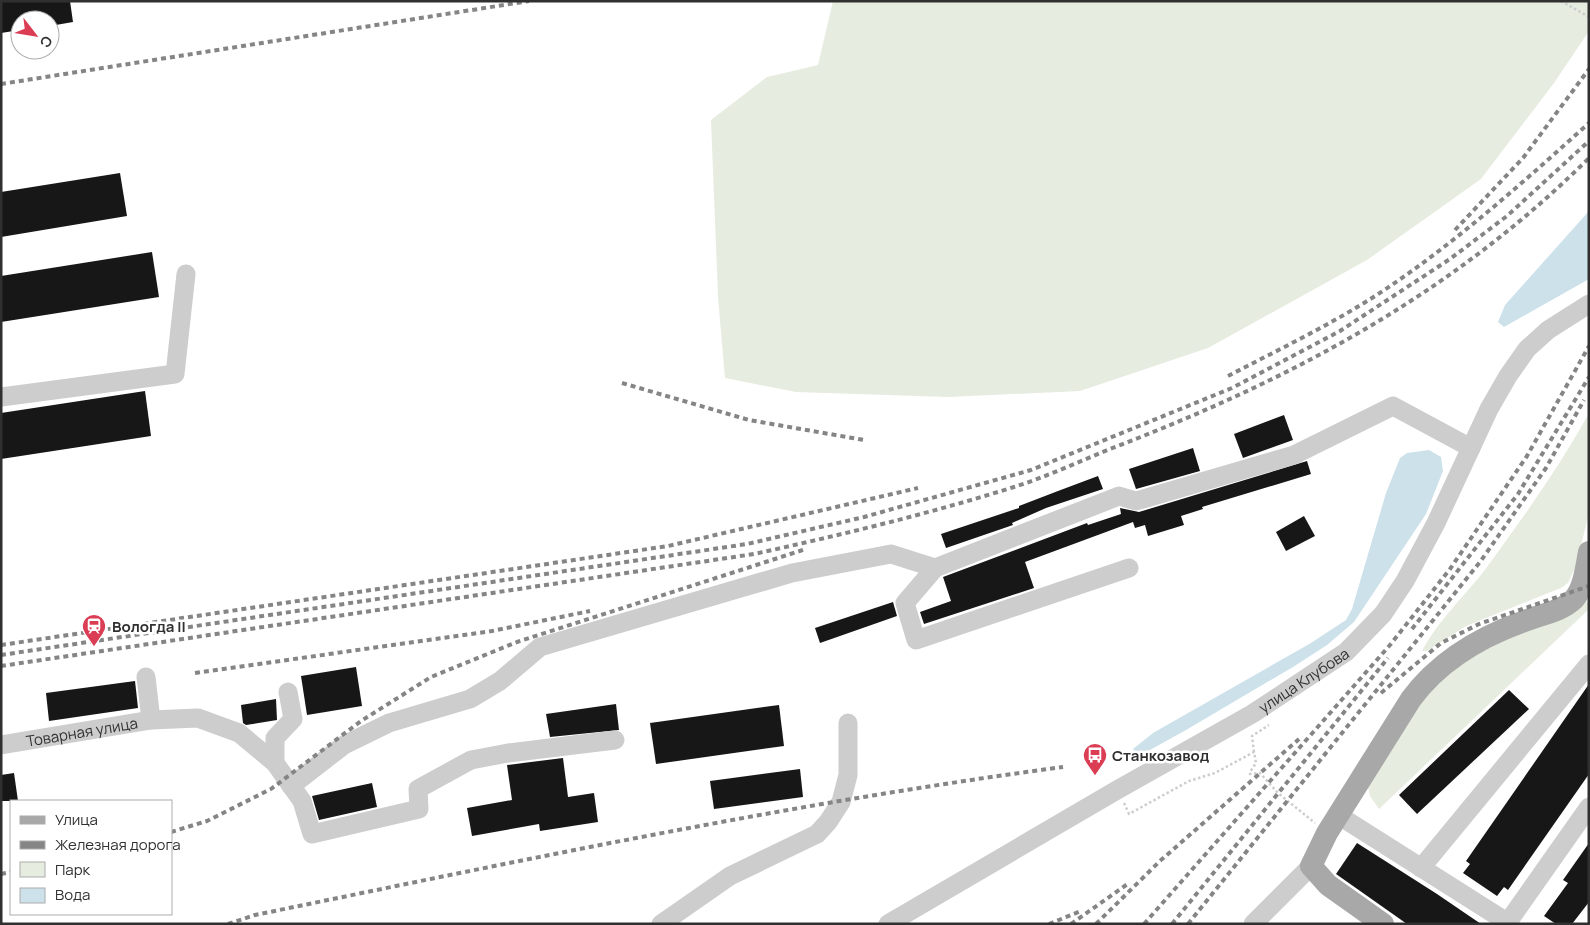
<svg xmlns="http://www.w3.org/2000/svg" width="1590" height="925" viewBox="0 0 1590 925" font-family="Manrope,sans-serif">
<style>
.green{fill:#e6ecdf}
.water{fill:#cce1ea}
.building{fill:#171717}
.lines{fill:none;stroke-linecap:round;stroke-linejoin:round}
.path{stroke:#cdcdcd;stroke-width:2.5;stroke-dasharray:2.5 2.5;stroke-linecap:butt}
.minor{stroke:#cdcdcd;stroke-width:19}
.major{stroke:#a8a8a8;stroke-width:22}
.rail{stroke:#858585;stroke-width:4;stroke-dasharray:5 4;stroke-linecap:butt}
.labels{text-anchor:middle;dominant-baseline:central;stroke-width:5;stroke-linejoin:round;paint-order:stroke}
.poi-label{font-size:15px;font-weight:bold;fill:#303030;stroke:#fff;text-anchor:start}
.street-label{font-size:15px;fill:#303030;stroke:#fff}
</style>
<rect width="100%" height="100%" fill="#fff"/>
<g class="green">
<polygon points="833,1 1589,1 1589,31 1554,83 1481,179 1367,260 1208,348 1080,391 948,397 796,392 725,378 718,297 711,120 767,77 818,65"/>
<path d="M1589,413V513L1576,566L1568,583L1561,588L1466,626L1427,651H1422C1438,620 1466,595 1487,567C1523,518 1560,466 1589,413Z"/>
<polygon points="1585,601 1589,603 1589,609 1379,809 1370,796 1368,787 1421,700 1457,664"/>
</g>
<g class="water">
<polygon points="1589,211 1589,279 1504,327 1498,322 1505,305"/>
<polygon points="1429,450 1441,457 1443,471 1426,514 1354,622 1327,645 1293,667 1186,730 1150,750 1136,755 1133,749 1153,733 1311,643 1346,620 1352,609 1386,493 1400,458 1407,453"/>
</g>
<g class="building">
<polygon points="1,1 70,1 73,22 50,26 50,20 20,20 20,30 1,33"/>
<polygon points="120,173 127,216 1,237 1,192"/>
<polygon points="152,252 159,297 1,322 1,276"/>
<polygon points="145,391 151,436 1,459 1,413"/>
<polygon points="1284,415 1293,440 1243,458 1234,434"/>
<polygon points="1193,448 1200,471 1136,489 1129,469"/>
<polygon points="1307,461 1311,474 1202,507 1203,509 1181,516 1184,525 1148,536 1145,525 1135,528 1133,522 1025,562 1034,588 924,624 920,612 951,601 943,577 1087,523 1088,525 1121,514 1120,508 1139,512"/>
<polygon points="1098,476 1103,489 1046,508 1012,523 1013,525 946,548 941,534 1019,508 1019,506 1058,491"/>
<polygon points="1304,516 1315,536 1286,551 1276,532"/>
<polygon points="893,602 897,616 820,643 815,628"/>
<polygon points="356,667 362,706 307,715 301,676"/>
<polygon points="135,681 138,708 49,721 46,693"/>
<polygon points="1589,684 1589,774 1508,890 1504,887 1497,896 1463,873 1470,864 1466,861"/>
<polygon points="1509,690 1529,709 1417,814 1399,795"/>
<polygon points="276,699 277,720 246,725 243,723 241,705"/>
<polygon points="616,704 619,730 550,737 546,714"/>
<polygon points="779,705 784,746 656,764 650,723"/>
<polygon points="563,758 568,797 594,793 598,822 540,831 539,824 472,836 467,808 512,800 507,765"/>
<polygon points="800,769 803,797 714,809 710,781"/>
<polygon points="14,773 18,801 1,801 1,775"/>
<polygon points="372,783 377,807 319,820 312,796"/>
<polygon points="1357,843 1437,894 1481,924 1407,924 1336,874"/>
<polygon points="1589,843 1589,902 1572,924 1556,924 1544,916 1568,883 1563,880"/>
</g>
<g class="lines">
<g class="path">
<polyline points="1561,1 1589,17"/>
<polyline points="1254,752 1252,736 1269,725"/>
<polyline points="1124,803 1129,814 1189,781 1215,773 1254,752 1256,763 1250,772 1250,774 1260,773 1278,793 1315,823"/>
</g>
<g class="minor">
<polyline points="1,397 175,374 186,274"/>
<polyline points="935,568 905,603 916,640 1129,568"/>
<polyline points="151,720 198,718 239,733 275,763 302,801 312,834 419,809 418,789 471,760 508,753 615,740"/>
<path id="s1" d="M1,745L151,720L146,677"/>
<polyline points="275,763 275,738 293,719 288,692"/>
<polyline points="291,786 344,745 389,723 470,699 500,681 540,647 792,573 891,554 935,568 1119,496 1136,501 1294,455 1393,406 1471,448"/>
<polyline points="1338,815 1510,924"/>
<polyline points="1421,868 1589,664"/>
<polyline points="1508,922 1589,807"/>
<polyline points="661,924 730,876 817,834 828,822 841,802 848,775 848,723"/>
<path id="s2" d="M888,924L1117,790L1252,714L1346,652L1383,614L1405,581L1436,523L1489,409L1508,376L1527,349L1548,330L1589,304"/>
<polyline points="1253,924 1311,866"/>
</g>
<path class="major" d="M1383,924L1328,885L1311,866L1327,833L1411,699C1439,661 1478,638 1522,622C1538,615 1561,612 1574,599C1584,588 1586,567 1589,552"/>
<g class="rail">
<polyline points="1,84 529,1"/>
<polyline points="1455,230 1523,158 1589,69"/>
<path d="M1228,376C1276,351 1326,327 1372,298C1450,248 1520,185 1589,123"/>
<polyline points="622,383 749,420 864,440"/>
<polyline points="1412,629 1518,494 1589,377"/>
<polyline points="1,645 668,546 918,488"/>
<polyline points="1,655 747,544 864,517 1031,470 1232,388 1340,331 1450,259 1507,216 1589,141"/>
<path d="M1,666L754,554C841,535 928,514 1014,487C1046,477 1078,462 1110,449C1290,380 1451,295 1589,158"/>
<polyline points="195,673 492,631 590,611"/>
<polyline points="1381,693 1441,643 1479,624 1589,586"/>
<polyline points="171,832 207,821 271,789 361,721 431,677 517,642 806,549"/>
<polyline points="1,874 11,872"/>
<path d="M228,924L255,915C523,860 792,803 1063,767"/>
<polyline points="1049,924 1081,911"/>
<polyline points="1071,924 1129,883"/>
<polyline points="1096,924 1160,861 1299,739"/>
<polyline points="1144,924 1390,645 1450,569 1527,456 1589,346"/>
<polyline points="1172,924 1388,658"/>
<polyline points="1188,924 1480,562 1546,468 1584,400"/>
</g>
</g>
<defs>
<g id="station-pin" transform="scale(1.25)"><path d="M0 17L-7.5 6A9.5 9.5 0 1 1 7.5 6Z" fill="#db3d54" stroke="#fff"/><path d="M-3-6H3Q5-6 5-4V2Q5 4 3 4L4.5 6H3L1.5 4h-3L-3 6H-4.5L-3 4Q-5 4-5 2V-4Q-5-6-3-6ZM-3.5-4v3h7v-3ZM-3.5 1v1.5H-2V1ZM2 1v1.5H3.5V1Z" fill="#fff"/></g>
<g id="bus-pin" transform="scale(1.25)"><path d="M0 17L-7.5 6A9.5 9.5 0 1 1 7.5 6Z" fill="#db3d54" stroke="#fff"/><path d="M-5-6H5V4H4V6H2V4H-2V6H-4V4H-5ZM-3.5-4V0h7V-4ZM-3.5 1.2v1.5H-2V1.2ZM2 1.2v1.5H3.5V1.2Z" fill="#fff"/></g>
</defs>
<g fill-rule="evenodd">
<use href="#station-pin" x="94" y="626"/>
<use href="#bus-pin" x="1095" y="755"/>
</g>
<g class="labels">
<g class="poi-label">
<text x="112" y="626">Вологда II</text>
<text x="1112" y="755">Станкозавод</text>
</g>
<g class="street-label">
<text stroke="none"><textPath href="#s2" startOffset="482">улица Клубова</textPath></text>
<text stroke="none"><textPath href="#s1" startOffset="82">Товарная улица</textPath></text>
</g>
</g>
<rect width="1590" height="925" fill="none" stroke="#303030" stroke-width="5"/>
<rect x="10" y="800" width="162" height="115" fill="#ffffff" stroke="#acacac"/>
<rect x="20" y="816" width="25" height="8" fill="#a8a8a8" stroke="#acacac"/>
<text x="55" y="825" font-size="15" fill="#303030">Улица</text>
<rect x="20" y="841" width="25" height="8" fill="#858585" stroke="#acacac"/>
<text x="55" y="850" font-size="15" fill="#303030">Железная дорога</text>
<rect x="20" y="862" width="25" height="15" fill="#e6ecdf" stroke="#acacac"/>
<text x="55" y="875" font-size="15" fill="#303030">Парк</text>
<rect x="20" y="888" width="25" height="15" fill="#cce1ea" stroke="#acacac"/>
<text x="55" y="900" font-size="15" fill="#303030">Вода</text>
<g transform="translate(35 35) rotate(121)"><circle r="24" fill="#ffffff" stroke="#acacac"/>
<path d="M0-4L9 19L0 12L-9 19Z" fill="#db3d54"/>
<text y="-8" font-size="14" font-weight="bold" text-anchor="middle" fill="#303030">С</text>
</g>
</svg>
